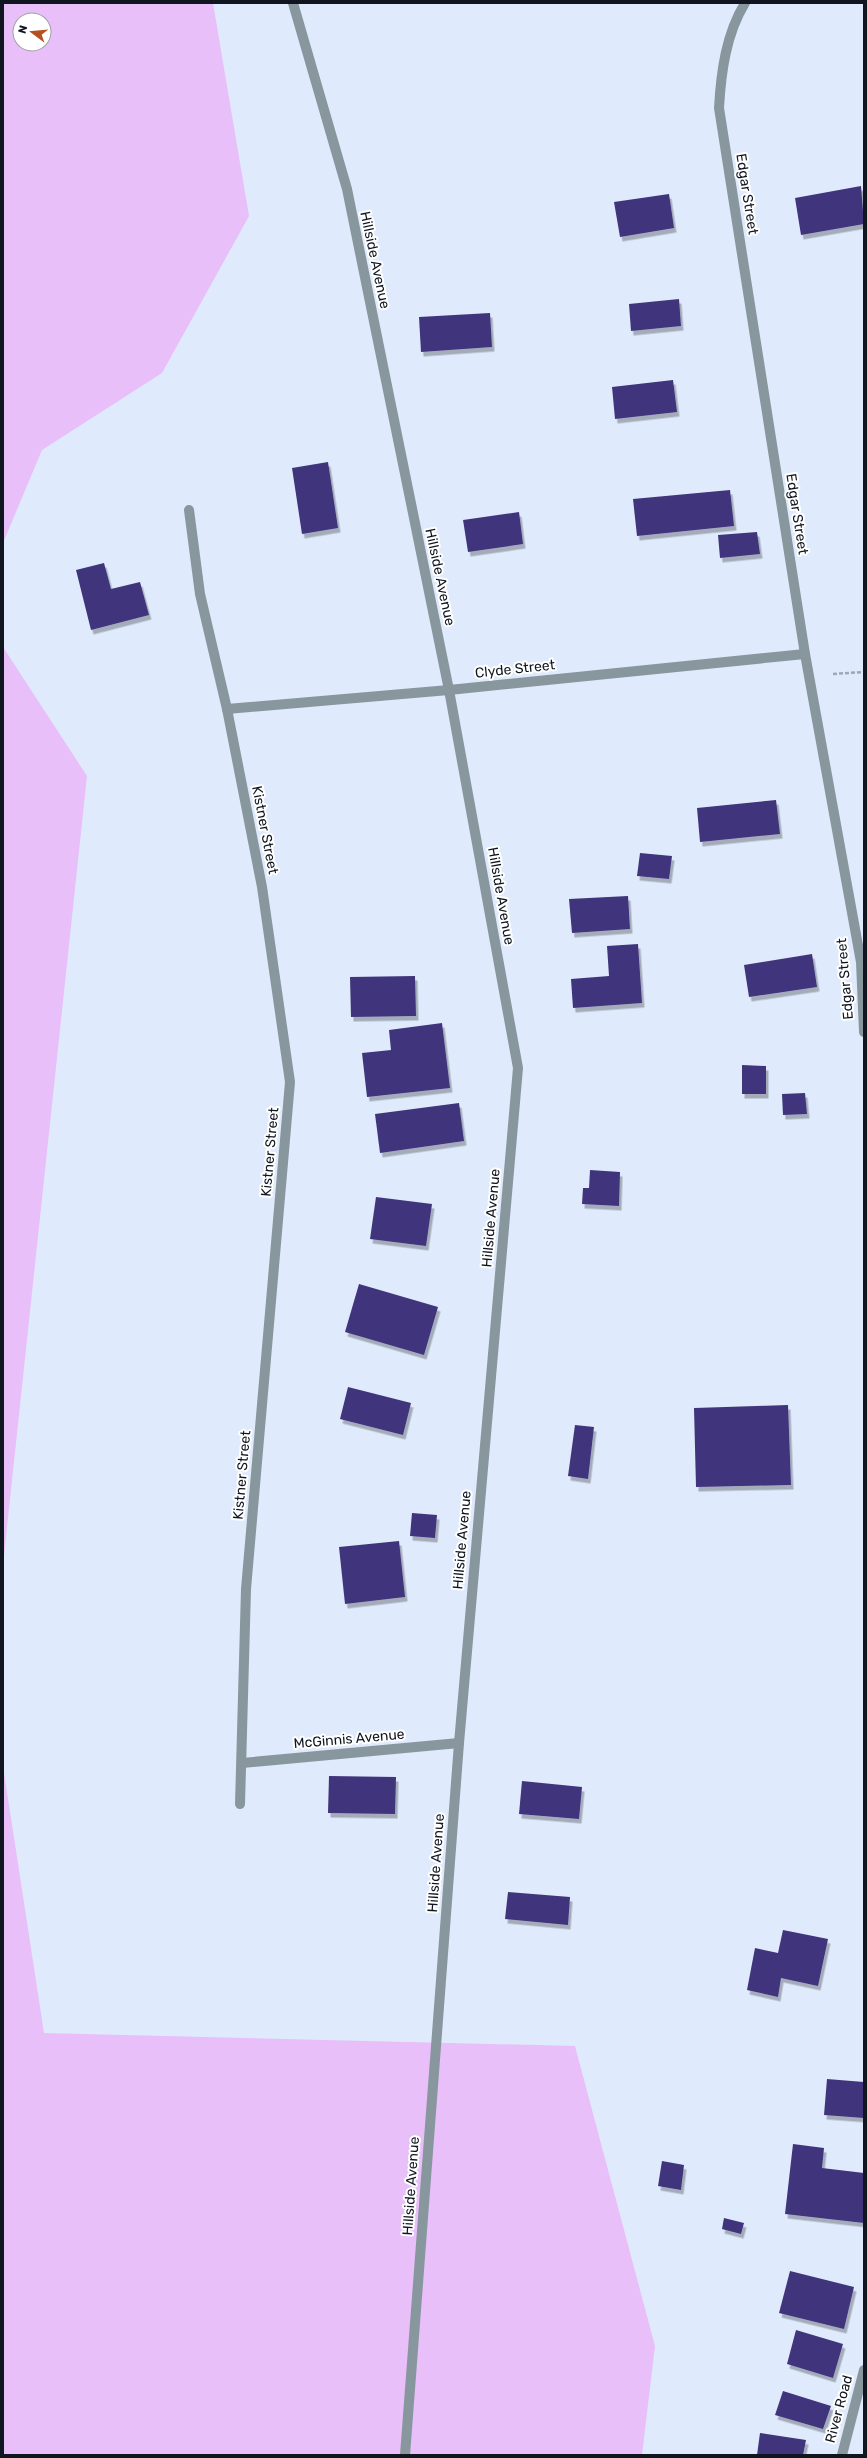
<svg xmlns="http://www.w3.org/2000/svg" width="867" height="2458" viewBox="0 0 867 2458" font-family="Rubik,sans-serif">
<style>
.green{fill:#e8bff9;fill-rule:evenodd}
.building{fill:#40357b;filter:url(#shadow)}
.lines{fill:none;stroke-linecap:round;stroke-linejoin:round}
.path{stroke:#9da7b6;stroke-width:2.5;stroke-dasharray:4 2;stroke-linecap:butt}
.minor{stroke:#88979e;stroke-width:10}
.tertiary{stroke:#88979e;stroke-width:10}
.labels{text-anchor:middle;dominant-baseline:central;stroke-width:4;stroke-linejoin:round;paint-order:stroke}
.street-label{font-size:14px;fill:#101620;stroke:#fff}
</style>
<defs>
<filter id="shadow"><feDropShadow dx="2.5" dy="4.5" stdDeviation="0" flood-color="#0004"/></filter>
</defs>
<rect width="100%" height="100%" fill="#dfebfc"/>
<g class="green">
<path d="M3,3H213L249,216L162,373L42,450L3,543ZM20,20H44V44H20Z"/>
<polygon points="3,647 87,776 3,1565"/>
<polygon points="3,1766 44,2033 575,2046 655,2346 642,2455 3,2455"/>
</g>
<g class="building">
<polygon points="861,186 864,224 801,235 795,198"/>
<polygon points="669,194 674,228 620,237 614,202"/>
<polygon points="679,299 681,326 631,331 629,304"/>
<polygon points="490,313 492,347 421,352 419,317"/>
<polygon points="673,380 677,412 615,419 612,387"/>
<polygon points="328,462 338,528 302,534 292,468"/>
<polygon points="730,490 734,526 637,536 633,499"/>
<polygon points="519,512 523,544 468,552 463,520"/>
<polygon points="757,532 760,554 720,558 718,535"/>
<polygon points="104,563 111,589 140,582 149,615 91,630 76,570"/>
<polygon points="776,800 780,834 700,842 697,808"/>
<polygon points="640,853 672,856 669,879 637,876"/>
<polygon points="628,896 630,929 572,933 569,899"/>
<polygon points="638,944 642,1003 573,1008 571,979 609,976 607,946"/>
<polygon points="812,954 817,987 749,997 744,965"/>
<polygon points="415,976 416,1016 351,1017 350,977"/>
<polygon points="442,1023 450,1088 367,1097 362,1053 391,1050 389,1030"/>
<polygon points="742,1065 766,1066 766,1094 742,1094"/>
<polygon points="805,1093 807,1114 783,1115 782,1094"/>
<polygon points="459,1103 464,1141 380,1153 375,1114"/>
<polygon points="590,1170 620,1172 619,1206 582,1204 583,1188 589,1188"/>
<polygon points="376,1197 432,1204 426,1246 370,1239"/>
<polygon points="359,1284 438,1307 424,1355 345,1332"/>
<polygon points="348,1387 411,1403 403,1435 340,1419"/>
<polygon points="788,1405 791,1485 696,1487 694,1408"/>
<polygon points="575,1425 594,1427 588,1479 568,1476"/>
<polygon points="412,1513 437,1515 435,1538 410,1536"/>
<polygon points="399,1541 405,1597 345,1604 339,1547"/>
<polygon points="329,1776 396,1777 395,1814 328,1813"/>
<polygon points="522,1781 582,1787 579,1819 519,1814"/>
<polygon points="508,1892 570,1897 568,1925 505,1919"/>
<polygon points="783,1930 828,1939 818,1986 781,1978 778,1997 747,1990 755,1948 778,1953"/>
<polygon points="827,2079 864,2082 864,2118 824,2115"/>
<polygon points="793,2144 824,2148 822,2168 864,2173 864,2223 785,2214"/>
<polygon points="662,2161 684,2165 681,2190 658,2186"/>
<polygon points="724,2218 744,2223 741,2234 722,2229"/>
<polygon points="790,2271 854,2287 844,2329 779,2313"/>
<polygon points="796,2330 843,2344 833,2378 787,2364"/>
<polygon points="783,2391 831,2406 823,2429 775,2415"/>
<polygon points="760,2433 806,2440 803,2455 757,2455"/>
</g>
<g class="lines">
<polyline class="path" points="833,674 864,672"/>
<g class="minor">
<path d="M745,3C726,34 721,72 719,108L805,654L861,962L864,1032"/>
<polyline points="189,510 200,594 227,709 262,887 290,1082 246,1589 240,1804"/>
<polyline points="227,709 449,690 805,654"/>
<polyline points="242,1763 459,1743"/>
<polyline points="842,2455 864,2370"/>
</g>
<polyline class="tertiary" points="293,3 347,189 449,690 518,1068 459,1743 405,2455"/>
</g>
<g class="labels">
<g class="street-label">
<text transform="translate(747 194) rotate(81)">Edgar Street</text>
<text transform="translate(375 260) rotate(78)">Hillside Avenue</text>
<text transform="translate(797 514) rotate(81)">Edgar Street</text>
<text transform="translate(440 577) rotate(78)">Hillside Avenue</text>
<text transform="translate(515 669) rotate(-6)">Clyde Street</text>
<text transform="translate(265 830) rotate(79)">Kistner Street</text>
<text transform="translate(501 896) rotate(80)">Hillside Avenue</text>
<text transform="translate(845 979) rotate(-95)">Edgar Street</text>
<text transform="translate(270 1152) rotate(-85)">Kistner Street</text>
<text transform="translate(491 1218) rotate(-85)">Hillside Avenue</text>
<text transform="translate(242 1475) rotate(-85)">Kistner Street</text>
<text transform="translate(462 1540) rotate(-85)">Hillside Avenue</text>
<text transform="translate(349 1739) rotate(-5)">McGinnis Avenue</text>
<text transform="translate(436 1863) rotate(-86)">Hillside Avenue</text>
<text transform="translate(411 2186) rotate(-86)">Hillside Avenue</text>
<text transform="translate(839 2409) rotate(-75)">River Road</text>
</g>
</g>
<rect width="867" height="2458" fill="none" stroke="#101620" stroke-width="8"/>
<g transform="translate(32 32) rotate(286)"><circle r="19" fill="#ffffff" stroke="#9fa2a6"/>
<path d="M0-3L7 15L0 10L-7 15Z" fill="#b55021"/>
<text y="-6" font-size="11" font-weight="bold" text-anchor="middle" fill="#101620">N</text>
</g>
</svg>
